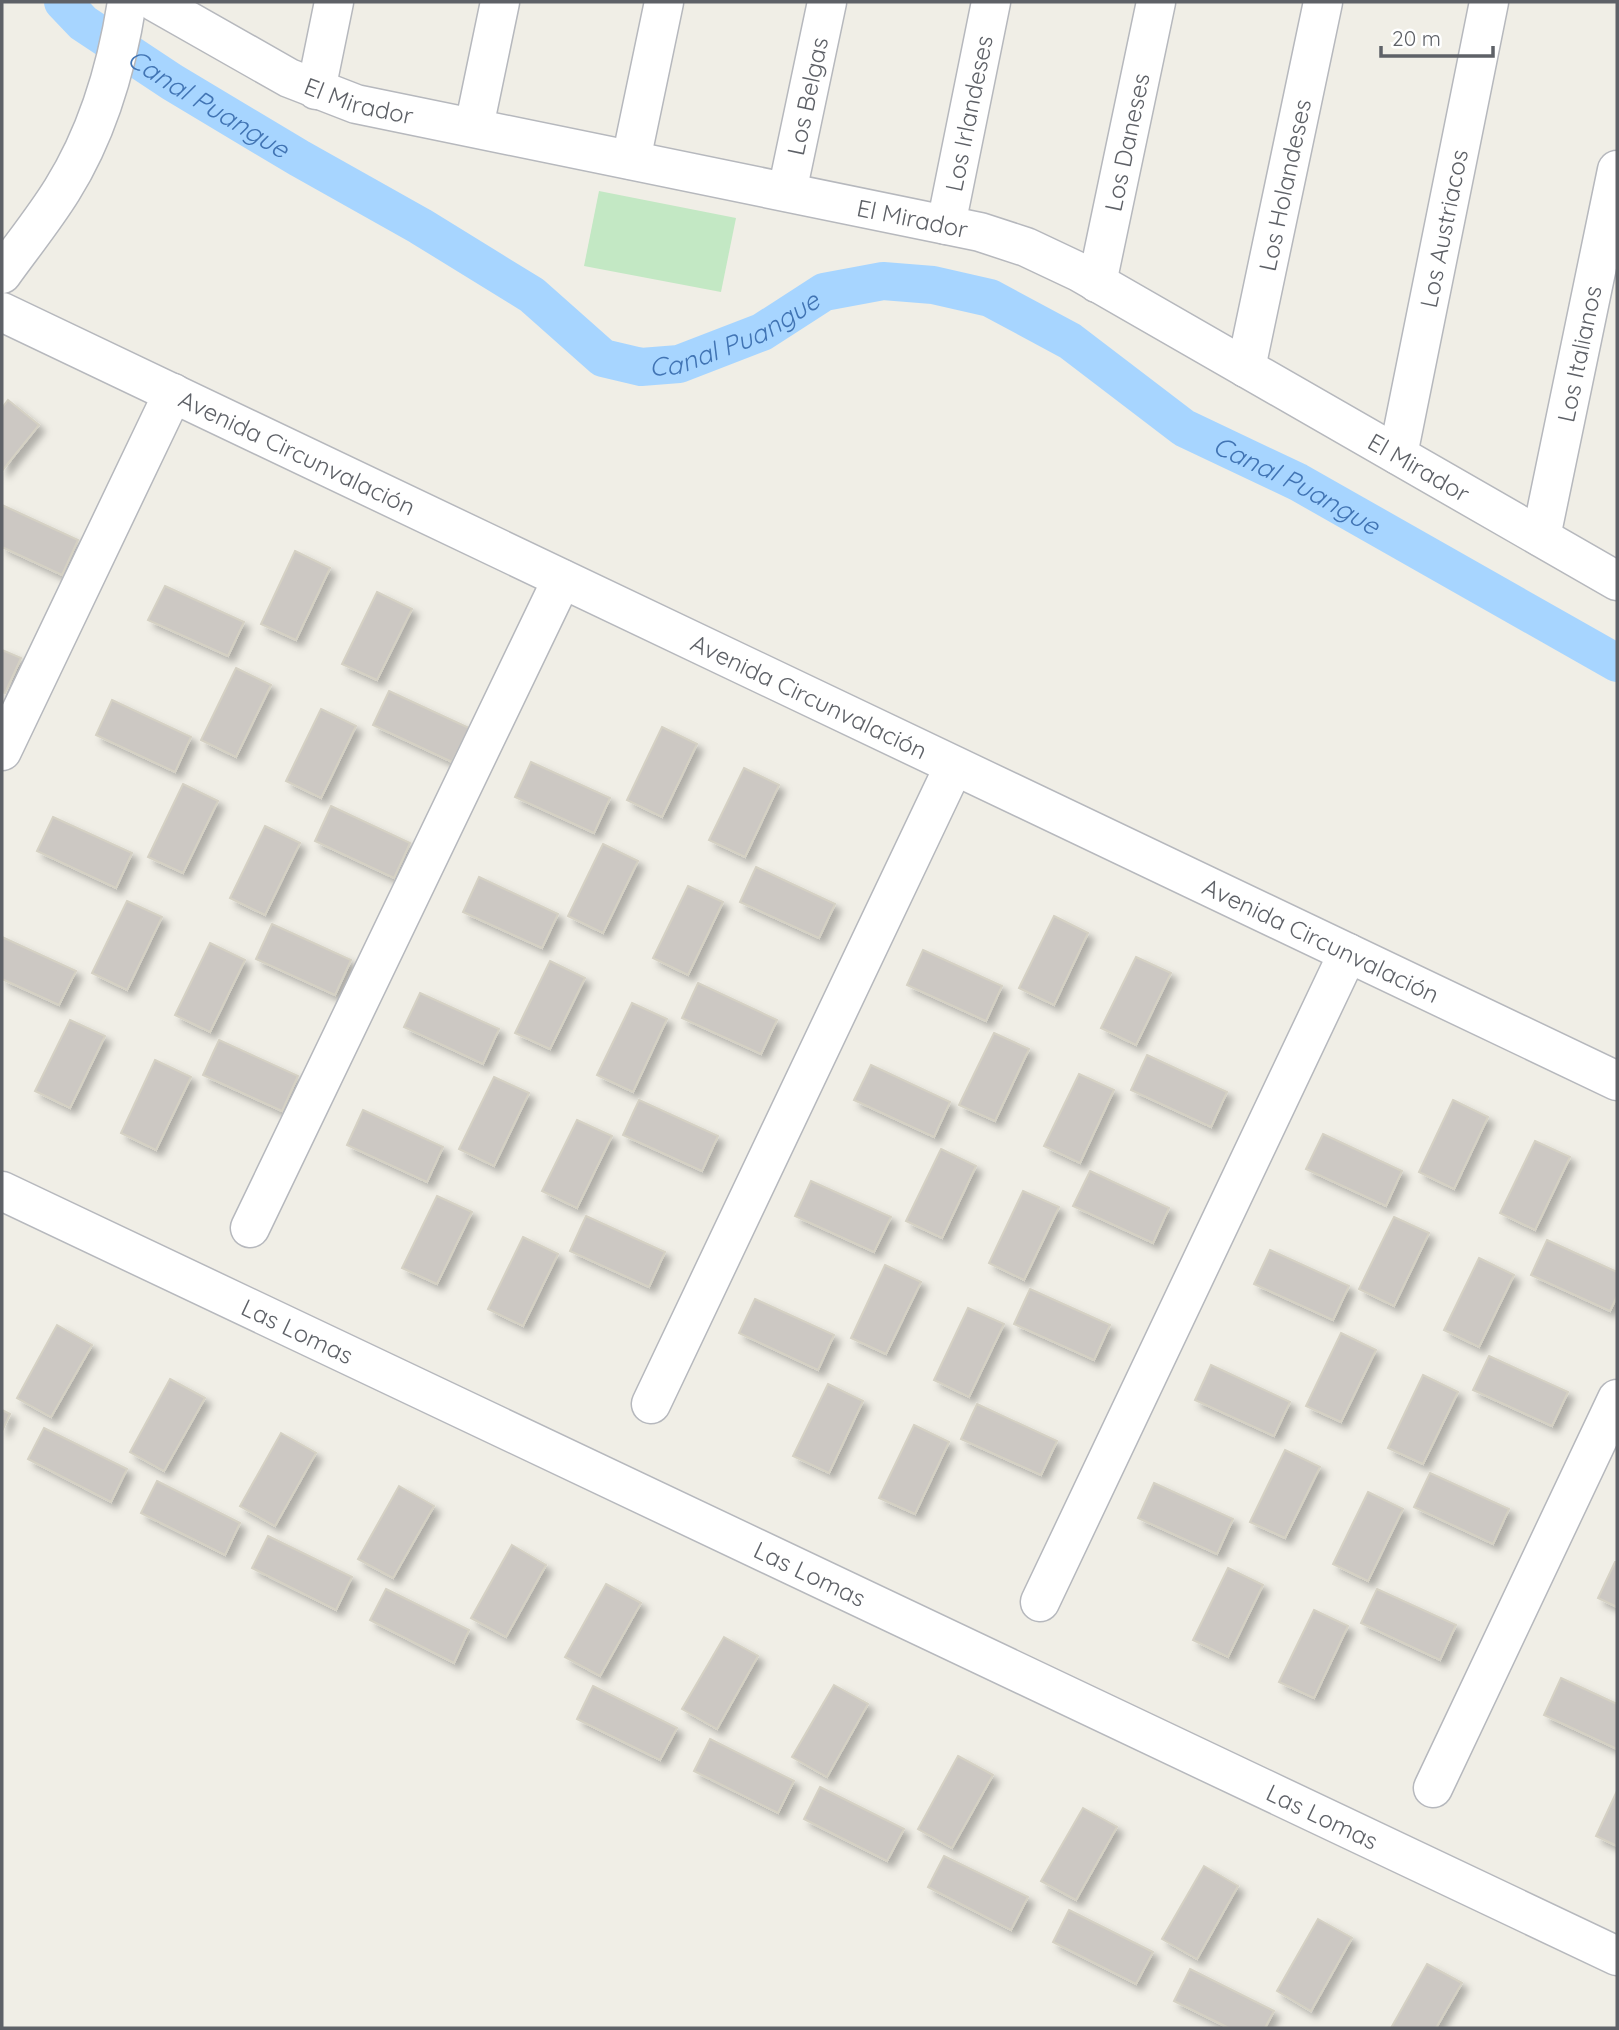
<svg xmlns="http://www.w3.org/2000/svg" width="1619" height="2030" viewBox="0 0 1619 2030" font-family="Quicksand,sans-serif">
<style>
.green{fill:#c3e8c4}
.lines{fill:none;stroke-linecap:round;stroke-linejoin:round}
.canal{stroke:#a7d5ff;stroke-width:38}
.building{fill:#ccc8c3;stroke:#d5d1c4;stroke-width:2;filter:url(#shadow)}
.street-casing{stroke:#b6b8bd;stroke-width:41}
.street{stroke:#fff;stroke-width:38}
.labels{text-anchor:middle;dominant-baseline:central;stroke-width:5;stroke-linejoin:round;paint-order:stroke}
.street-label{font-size:24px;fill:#5e6167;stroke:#fff}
.water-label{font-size:26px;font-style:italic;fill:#4174b4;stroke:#fff}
</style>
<defs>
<filter id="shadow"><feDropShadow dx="6" dy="6" stdDeviation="3.5" flood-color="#0004"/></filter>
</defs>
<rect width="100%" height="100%" fill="#f0eee6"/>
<polygon class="green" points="599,191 736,218 721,292 584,266"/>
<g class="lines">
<path class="canal" id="s1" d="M63,2L83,23L172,82L299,158L420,226L532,295L603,358L641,367L679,364L762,332L824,292L883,281L933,285L990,298L1070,341L1184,428L1298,482L1617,663"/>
</g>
<g class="building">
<polygon points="8,400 39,425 2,471 2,408"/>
<polygon points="2,505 78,540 62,575 2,547"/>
<polygon points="295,551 330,568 296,640 261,624"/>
<polygon points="165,586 244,622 228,656 148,620"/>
<polygon points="377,592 412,609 377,680 342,664"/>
<polygon points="2,650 21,658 5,693 2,692"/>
<polygon points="236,668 271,685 236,757 201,740"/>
<polygon points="389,691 469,728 452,762 373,725"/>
<polygon points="112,700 191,737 175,772 96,735"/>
<polygon points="321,709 356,726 321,798 286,781"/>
<polygon points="662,727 697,744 662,817 627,800"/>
<polygon points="531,762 610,798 594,833 515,797"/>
<polygon points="744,768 779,785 745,857 709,840"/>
<polygon points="183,784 218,801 183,873 148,857"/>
<polygon points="331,806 410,843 394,878 315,841"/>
<polygon points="53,817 132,853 116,888 37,851"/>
<polygon points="265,826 300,843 265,915 230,898"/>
<polygon points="603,844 638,861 603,933 568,916"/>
<polygon points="756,867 835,904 819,938 740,902"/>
<polygon points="479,877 558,914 542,948 463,912"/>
<polygon points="688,886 723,902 688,975 653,958"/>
<polygon points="127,901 162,917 127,990 92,973"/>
<polygon points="1054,916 1088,933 1054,1005 1019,988"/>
<polygon points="272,924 351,960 335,995 256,959"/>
<polygon points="2,937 76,971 59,1005 2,979"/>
<polygon points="210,943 245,960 210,1032 175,1015"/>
<polygon points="923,950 1002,986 986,1021 907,985"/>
<polygon points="1136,957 1171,973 1136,1045 1101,1028"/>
<polygon points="550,961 585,978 550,1049 515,1033"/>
<polygon points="698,983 777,1020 761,1054 682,1018"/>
<polygon points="420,993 499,1029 483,1064 404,1027"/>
<polygon points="632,1003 667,1019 633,1092 597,1075"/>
<polygon points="70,1020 105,1036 70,1108 35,1091"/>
<polygon points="994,1033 1029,1049 995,1121 959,1105"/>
<polygon points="219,1040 298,1076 282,1111 203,1075"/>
<polygon points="1147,1055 1227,1092 1211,1127 1131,1090"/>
<polygon points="155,1060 191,1077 156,1150 121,1133"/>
<polygon points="871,1065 950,1102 934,1137 854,1100"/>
<polygon points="1079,1074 1114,1090 1080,1163 1044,1146"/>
<polygon points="494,1077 529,1093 494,1166 459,1149"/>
<polygon points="639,1100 718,1136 702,1171 623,1135"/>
<polygon points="1453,1100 1488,1117 1454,1189 1419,1172"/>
<polygon points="363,1110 443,1147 427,1182 347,1145"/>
<polygon points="577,1120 612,1136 577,1208 542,1191"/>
<polygon points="1323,1134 1402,1171 1386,1206 1306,1169"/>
<polygon points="1535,1141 1570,1157 1535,1230 1500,1213"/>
<polygon points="941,1149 976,1166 942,1238 906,1221"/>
<polygon points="1090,1171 1169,1208 1153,1243 1073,1206"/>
<polygon points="811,1181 891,1217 874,1252 795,1216"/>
<polygon points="1023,1191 1059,1207 1024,1280 989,1263"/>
<polygon points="437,1196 472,1212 437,1284 402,1268"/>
<polygon points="586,1216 665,1252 649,1287 570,1251"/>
<polygon points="1394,1217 1429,1233 1394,1306 1359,1289"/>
<polygon points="523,1237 558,1254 523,1326 488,1309"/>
<polygon points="1547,1240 1617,1272 1617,1296 1610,1311 1531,1275"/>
<polygon points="1270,1250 1349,1286 1333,1320 1254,1284"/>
<polygon points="1479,1258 1514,1275 1479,1347 1444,1330"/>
<polygon points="885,1265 921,1282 886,1354 851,1338"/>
<polygon points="1030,1289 1110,1325 1094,1360 1014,1324"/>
<polygon points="755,1299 834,1335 818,1370 739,1333"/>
<polygon points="968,1308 1004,1324 969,1397 934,1380"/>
<polygon points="57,1325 92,1345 51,1417 17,1398"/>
<polygon points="1341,1333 1376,1350 1341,1422 1306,1406"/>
<polygon points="1489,1356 1568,1392 1552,1426 1473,1390"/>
<polygon points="1211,1365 1290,1402 1274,1436 1195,1400"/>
<polygon points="1423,1375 1458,1392 1423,1464 1388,1448"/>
<polygon points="170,1379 205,1398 164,1471 130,1452"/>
<polygon points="828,1384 863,1401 829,1473 793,1456"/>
<polygon points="977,1404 1057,1441 1041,1475 961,1439"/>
<polygon points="2,1410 10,1414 2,1431"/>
<polygon points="914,1425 949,1442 915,1514 879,1498"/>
<polygon points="44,1428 127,1469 111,1502 28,1459"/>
<polygon points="281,1433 316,1453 275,1526 240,1506"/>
<polygon points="1285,1450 1320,1467 1285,1538 1250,1522"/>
<polygon points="1430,1473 1509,1509 1493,1544 1414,1507"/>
<polygon points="157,1481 240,1523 225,1555 141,1513"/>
<polygon points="1154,1483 1233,1519 1217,1554 1138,1518"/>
<polygon points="399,1486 434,1506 393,1578 358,1559"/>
<polygon points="1368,1492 1403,1509 1368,1581 1333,1564"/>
<polygon points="268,1536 352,1577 336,1610 252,1568"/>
<polygon points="512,1545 546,1565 506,1637 471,1618"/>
<polygon points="1615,1562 1617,1562 1617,1607 1598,1598"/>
<polygon points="1228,1568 1263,1585 1228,1657 1193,1640"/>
<polygon points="606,1584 641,1603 600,1676 565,1657"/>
<polygon points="386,1589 469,1630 454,1663 370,1620"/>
<polygon points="1377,1589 1456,1625 1440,1660 1361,1623"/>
<polygon points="1314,1610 1348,1626 1314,1698 1279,1682"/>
<polygon points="724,1637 758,1656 717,1729 682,1709"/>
<polygon points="1561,1678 1617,1704 1617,1749 1544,1715"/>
<polygon points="834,1685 868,1704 827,1777 792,1757"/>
<polygon points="593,1686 677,1728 660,1760 577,1719"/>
<polygon points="710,1739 794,1781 778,1813 694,1771"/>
<polygon points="958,1756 993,1775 952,1848 918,1829"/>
<polygon points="820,1787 904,1829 887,1861 804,1819"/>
<polygon points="1617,1791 1617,1846 1596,1836"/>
<polygon points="1083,1808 1117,1827 1076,1900 1041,1881"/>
<polygon points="944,1856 1028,1897 1011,1930 928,1887"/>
<polygon points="1204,1866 1238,1886 1197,1959 1162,1939"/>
<polygon points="1069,1910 1153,1952 1136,1984 1053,1942"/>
<polygon points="1318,1919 1352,1938 1311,2011 1277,1991"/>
<polygon points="1427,1964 1462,1983 1436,2028 1391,2028"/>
<polygon points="1190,1969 1274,2011 1265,2028 1229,2028 1174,2001"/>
</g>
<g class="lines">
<g class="street-casing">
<g id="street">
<path id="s2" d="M155,2L289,78L356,104L980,232L1026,247L1079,272L1617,581"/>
<polyline points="316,90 334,2"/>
<polyline points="474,127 500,2"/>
<polyline points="631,160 664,2"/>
<path id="s3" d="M787,192L827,2"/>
<path id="s4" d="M946,225L991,2"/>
<path d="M2,274C22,246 44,219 62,190C97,134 117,66 127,2"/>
<path id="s5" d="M1097,283L1156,2"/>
<path id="s6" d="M2,312L1617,1081"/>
<path id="s7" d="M1246,368L1323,2"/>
<path id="s8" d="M1398,455L1489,2"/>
<path id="s9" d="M1541,537L1617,170"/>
<polyline points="2,751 173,393"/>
<path id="s10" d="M2,1191L1617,1956"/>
<polyline points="250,1228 562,579"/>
<polyline points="651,1404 954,766"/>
<polyline points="1040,1602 1348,953"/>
<polyline points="1433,1788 1617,1399"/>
</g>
</g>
<use href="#street" class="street"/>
</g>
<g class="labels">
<g class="street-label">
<text stroke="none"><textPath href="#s3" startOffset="98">Los Belgas</textPath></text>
<text stroke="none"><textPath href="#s2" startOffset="228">El Mirador</textPath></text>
<text stroke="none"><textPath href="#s4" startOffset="114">Los Irlandeses</textPath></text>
<text stroke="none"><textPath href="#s5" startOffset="144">Los Daneses</textPath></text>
<text stroke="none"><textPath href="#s7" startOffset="187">Los Holandeses</textPath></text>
<text stroke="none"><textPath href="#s2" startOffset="794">El Mirador</textPath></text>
<text stroke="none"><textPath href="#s8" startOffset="231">Los Austriacos</textPath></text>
<text stroke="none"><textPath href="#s9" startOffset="187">Los Italianos</textPath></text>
<text stroke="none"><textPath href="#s6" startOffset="327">Avenida Circunvalación</textPath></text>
<text stroke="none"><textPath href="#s2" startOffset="1362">El Mirador</textPath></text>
<text stroke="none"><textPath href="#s6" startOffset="894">Avenida Circunvalación</textPath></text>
<text stroke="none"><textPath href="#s6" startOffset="1461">Avenida Circunvalación</textPath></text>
<text stroke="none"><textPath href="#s10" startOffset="327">Las Lomas</textPath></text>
<text stroke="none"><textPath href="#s10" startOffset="894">Las Lomas</textPath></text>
<text stroke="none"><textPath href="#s10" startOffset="1461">Las Lomas</textPath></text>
</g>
<g class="water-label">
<text stroke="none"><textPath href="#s1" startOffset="178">Canal Puangue</textPath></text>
<text stroke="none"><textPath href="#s1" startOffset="788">Canal Puangue</textPath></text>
<text stroke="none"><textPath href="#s1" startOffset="1418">Canal Puangue</textPath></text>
</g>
</g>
<rect width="1619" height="2030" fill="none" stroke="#5e6167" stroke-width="7"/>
<path d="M1381 46v10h112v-10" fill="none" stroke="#5e6167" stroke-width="3.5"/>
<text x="1392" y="46" font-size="21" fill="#5e6167" stroke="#ffffff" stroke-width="5" paint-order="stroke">20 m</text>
</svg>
